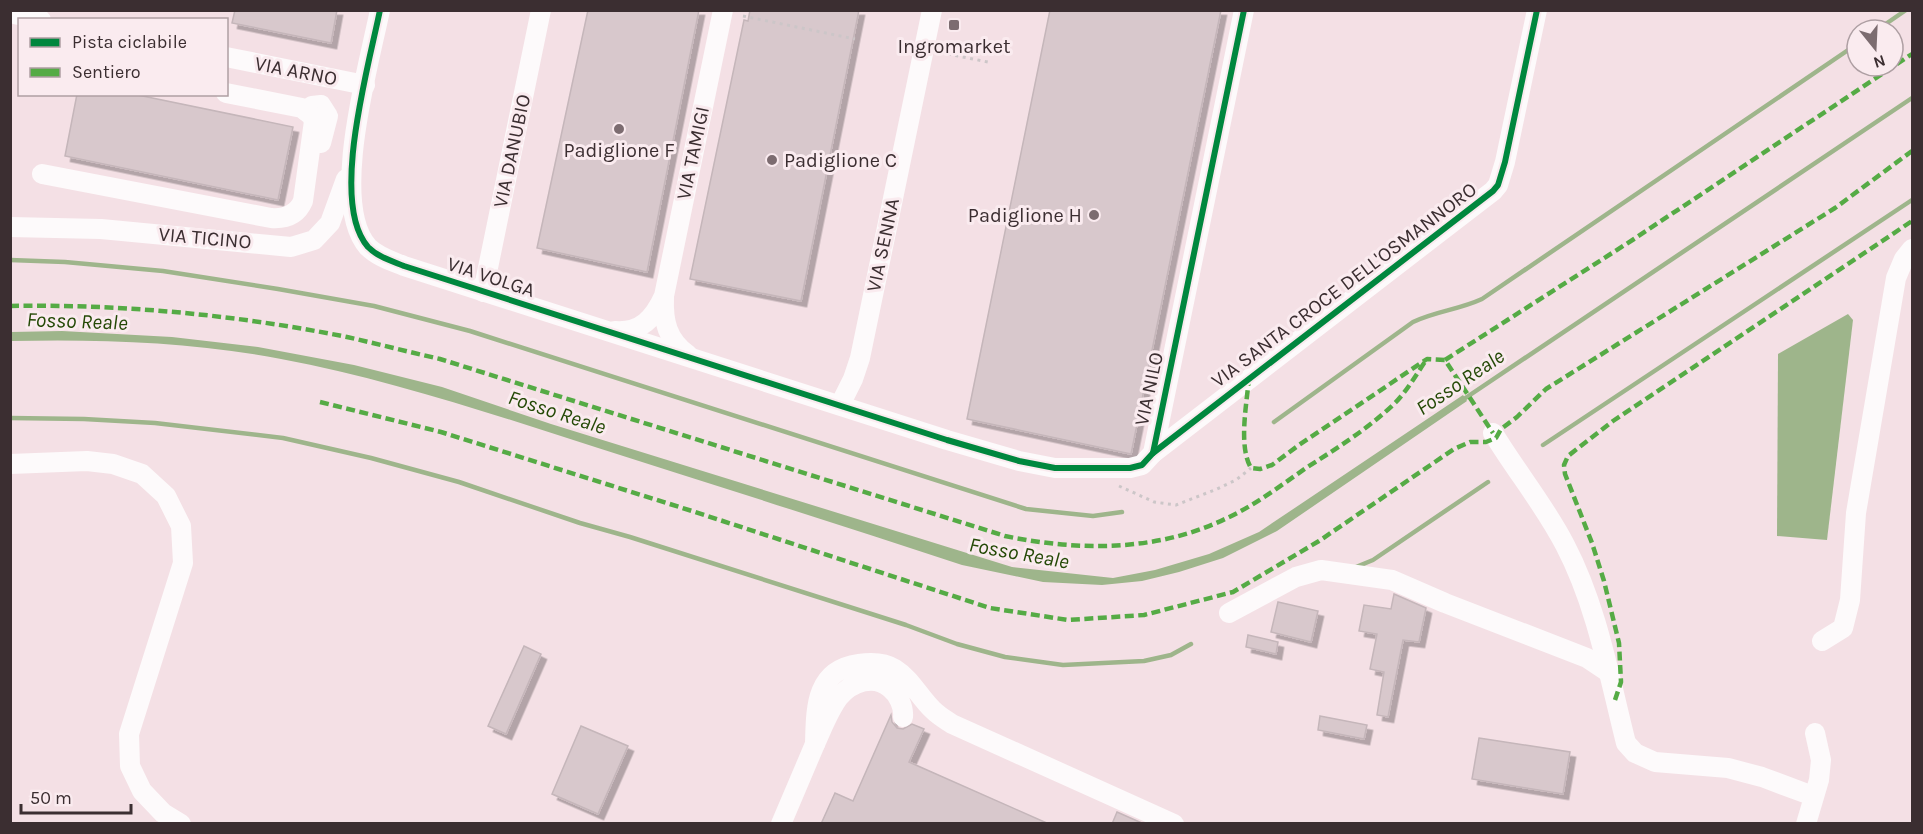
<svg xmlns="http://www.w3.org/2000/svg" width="1923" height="834" viewBox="0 0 1923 834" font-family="Karla,sans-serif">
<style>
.water{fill:#9eb58b}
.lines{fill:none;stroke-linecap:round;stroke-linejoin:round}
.stream{stroke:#9eb58b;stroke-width:4.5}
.building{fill:#d8c8cc;stroke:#c5b6ba;stroke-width:1.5;filter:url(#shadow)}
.path{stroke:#ccc6c8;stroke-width:3;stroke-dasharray:3 4.5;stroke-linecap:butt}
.minor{stroke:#fdfafb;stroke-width:20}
.quiet{stroke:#55ab45;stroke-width:4.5;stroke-dasharray:9 4.5;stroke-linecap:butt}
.cycleway-casing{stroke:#faebef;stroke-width:10}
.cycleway{stroke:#00873e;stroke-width:6}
.poi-dot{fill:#7c6c70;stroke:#faebef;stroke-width:2}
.labels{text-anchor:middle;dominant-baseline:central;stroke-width:6;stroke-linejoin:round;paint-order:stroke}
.poi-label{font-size:20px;fill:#3b2e31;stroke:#faebef}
.street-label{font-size:20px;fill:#3b2e31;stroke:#faebef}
.water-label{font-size:21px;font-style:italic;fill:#244906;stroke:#faebef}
</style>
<defs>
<filter id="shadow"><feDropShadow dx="5.5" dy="5.5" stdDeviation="0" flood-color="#0004"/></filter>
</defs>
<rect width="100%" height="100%" fill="#f4e0e5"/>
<g class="water">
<polygon points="1848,314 1853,320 1827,540 1777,536 1778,354"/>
<path d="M62,331L172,337L258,347L354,365L442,387L551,424L1012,567L1113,578L1155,570L1209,554L1259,532L1463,395L1467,401L1277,531L1223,558L1179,572L1142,581L1102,585L1043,582L962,565C840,525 718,486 595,447C492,414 388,379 281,359C193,342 101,339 11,341V332Z"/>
</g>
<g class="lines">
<g class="stream">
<polyline points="1877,30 1906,10"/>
<polyline points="10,260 65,262 163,271 278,289 374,306 470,331 1026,509 1093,516 1122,512"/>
<polyline points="1461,401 1912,98"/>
<polyline points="10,418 84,419 155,423 283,438 371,458 459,482 580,523 630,537 906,625 957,644 1005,657 1063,665 1144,661 1171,655 1191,644"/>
<path d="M1274,422L1413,322C1436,311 1458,310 1482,299L1857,44"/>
<polyline points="1543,445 1912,200"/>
<polyline points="1356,567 1373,560 1488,482"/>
</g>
</g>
<g class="building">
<polygon points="235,10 337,10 331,43 232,23"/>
<polygon points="588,10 699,10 647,272 537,248"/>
<polygon points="750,10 859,10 801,301 690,279 744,20 748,21"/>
<polygon points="1050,10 1221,10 1131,454 967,419"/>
<polygon points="77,94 133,94 293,127 278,200 65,156"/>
<polygon points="1394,594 1426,608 1419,642 1403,640 1388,717 1377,715 1384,672 1370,669 1377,634 1359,631 1364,605 1391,609"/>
<polygon points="1278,602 1318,611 1311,642 1271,632"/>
<polygon points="1248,635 1278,642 1276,654 1246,647"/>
<polygon points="524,646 541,654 506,734 488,726"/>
<polygon points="891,715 892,722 897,728 903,729 912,724 924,729 909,762 1049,824 821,824 835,793 853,801"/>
<polygon points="1320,716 1367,725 1364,739 1318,730"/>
<polygon points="581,726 628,746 598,814 552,794"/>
<polygon points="1479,738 1570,752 1563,794 1472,779"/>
<polygon points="1117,812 1144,824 1112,824"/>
</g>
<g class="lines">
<g class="path">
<polyline points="743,16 855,39"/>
<polyline points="948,54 988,62"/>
<polyline points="1119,486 1154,502 1176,505 1217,489 1236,480 1251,468"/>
</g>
<g class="minor">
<path d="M380,10C369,65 329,203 368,247C378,257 392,261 404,266L947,440L1019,461L1055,468H1130L1142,465L1153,453L1244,10"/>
<polyline points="10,13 41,20"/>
<polyline points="226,57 365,85"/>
<polyline points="306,111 312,106 321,105 328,116 321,143"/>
<path d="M42,174L271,218C285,219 297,215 303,201L314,121L311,115L302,108L226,93"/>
<polyline points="10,227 101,229 291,247 314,240 330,223 346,179"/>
<polyline points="483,292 541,10"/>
<path d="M664,297C663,321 667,340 688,355"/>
<path d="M615,331C641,333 654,318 664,296L723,10"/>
<polyline points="840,405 853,379 860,358 932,10"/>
<path d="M1493,433C1516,471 1545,506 1565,545C1597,606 1609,676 1626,743L1635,753L1655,762L1728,768L1762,777L1813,796"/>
<polyline points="1153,453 1493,191 1498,185 1505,162 1537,10"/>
<polyline points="10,464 87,461 113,464 142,474 166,496 181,526 183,563 129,734 130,766 142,791 163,813 181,824"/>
<polyline points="1229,613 1296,577 1321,570 1392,580 1445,603 1587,658 1608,672"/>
<polyline points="1822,641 1843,628 1850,600 1856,513 1896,278 1904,259 1912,249"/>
<path d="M903,717C904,707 898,694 890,688C874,674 852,682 839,697C829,710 822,729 815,744C816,708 815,670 859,664C872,662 885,663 895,669C911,679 920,698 933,710C939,716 946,720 952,724L1174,824"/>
<polyline points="781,824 815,744"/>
<polyline points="1806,824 1819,780 1821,760 1815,733"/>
</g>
<g class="quiet">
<path d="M10,306C123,304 237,315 347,337C378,344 409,352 440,359L1005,536C1078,551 1156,552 1225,519C1254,506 1280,486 1306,468C1337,448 1368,429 1395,403C1407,391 1417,373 1427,359"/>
<polyline points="1445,360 1634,239 1912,54"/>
<path d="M1249,377C1247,403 1238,446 1251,468L1260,469L1272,465L1299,445L1427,359L1445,360L1493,433"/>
<polyline points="320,402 441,432 692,511 990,608 1068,620 1144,615 1233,592 1319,541 1454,449 1470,442 1486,442 1496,438 1501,429 1517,417 1546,389 1835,208 1912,151"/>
<polyline points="1615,700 1621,682 1619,643 1604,581 1592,543 1565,474 1564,465 1568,456 1613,421 1912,221"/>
</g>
<g class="cycleway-casing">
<g id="cycleway">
<path d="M380,10C369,65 329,203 368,247C378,257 392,261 404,266L947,440L1019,461L1055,468H1130L1142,465L1153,453L1244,10"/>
<polyline points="1153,453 1493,191 1498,185 1505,162 1537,10"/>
</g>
</g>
<use href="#cycleway" class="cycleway"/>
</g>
<g class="poi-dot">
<rect x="948" y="19" width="12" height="12" rx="3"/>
<circle cx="619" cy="129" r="6"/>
<circle cx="772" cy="160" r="6"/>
<circle cx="1094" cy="215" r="6"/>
</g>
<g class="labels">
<g class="poi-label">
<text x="954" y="46">Ingromarket</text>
<text x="619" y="150">Padiglione F</text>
<text x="784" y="160" text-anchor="start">Padiglione C</text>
<text x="1082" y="215" text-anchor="end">Padiglione H</text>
</g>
<g class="street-label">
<text transform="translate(296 71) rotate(11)">VIA ARNO</text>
<text transform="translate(512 151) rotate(-78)">VIA DANUBIO</text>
<text transform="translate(693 153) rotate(-78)">VIA TAMIGI</text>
<text transform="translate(205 238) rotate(5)">VIA TICINO</text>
<text transform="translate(883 245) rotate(-78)">VIA SENNA</text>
<text transform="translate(491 277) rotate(18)">VIA VOLGA</text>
<text transform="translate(1344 285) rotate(-37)">VIA SANTA CROCE DELL'OSMANNORO</text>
<text transform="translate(1149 389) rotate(-78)">VIA NILO</text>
</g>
<g class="water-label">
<text transform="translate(77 321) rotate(2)">Fosso Reale</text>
<text transform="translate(1460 382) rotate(-34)">Fosso Reale</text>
<text transform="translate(557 412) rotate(18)">Fosso Reale</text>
<text transform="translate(1019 553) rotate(10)">Fosso Reale</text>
</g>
</g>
<rect width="1923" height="834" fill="none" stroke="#3b2e31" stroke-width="24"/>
<rect x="18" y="18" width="210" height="78" fill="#faebef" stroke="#ae9fa3" stroke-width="1.5"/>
<rect x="30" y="38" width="30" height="9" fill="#00873e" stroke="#ae9fa3" stroke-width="1.5"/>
<text x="72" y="48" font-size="18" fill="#3b2e31">Pista ciclabile</text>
<rect x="30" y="68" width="30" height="9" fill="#55ab45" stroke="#ae9fa3" stroke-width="1.5"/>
<text x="72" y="78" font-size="18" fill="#3b2e31">Sentiero</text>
<g transform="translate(1875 48) rotate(162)"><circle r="28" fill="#faebef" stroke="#ae9fa3" stroke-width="1.5"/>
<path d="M0-4.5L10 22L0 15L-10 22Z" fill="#7c6c70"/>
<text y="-9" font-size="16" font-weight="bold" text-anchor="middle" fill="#3b2e31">N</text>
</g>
<path d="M21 804v9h110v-9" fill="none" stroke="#3b2e31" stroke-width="3"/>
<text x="30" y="804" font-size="18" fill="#3b2e31" stroke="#faebef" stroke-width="4.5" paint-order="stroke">50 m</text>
</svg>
